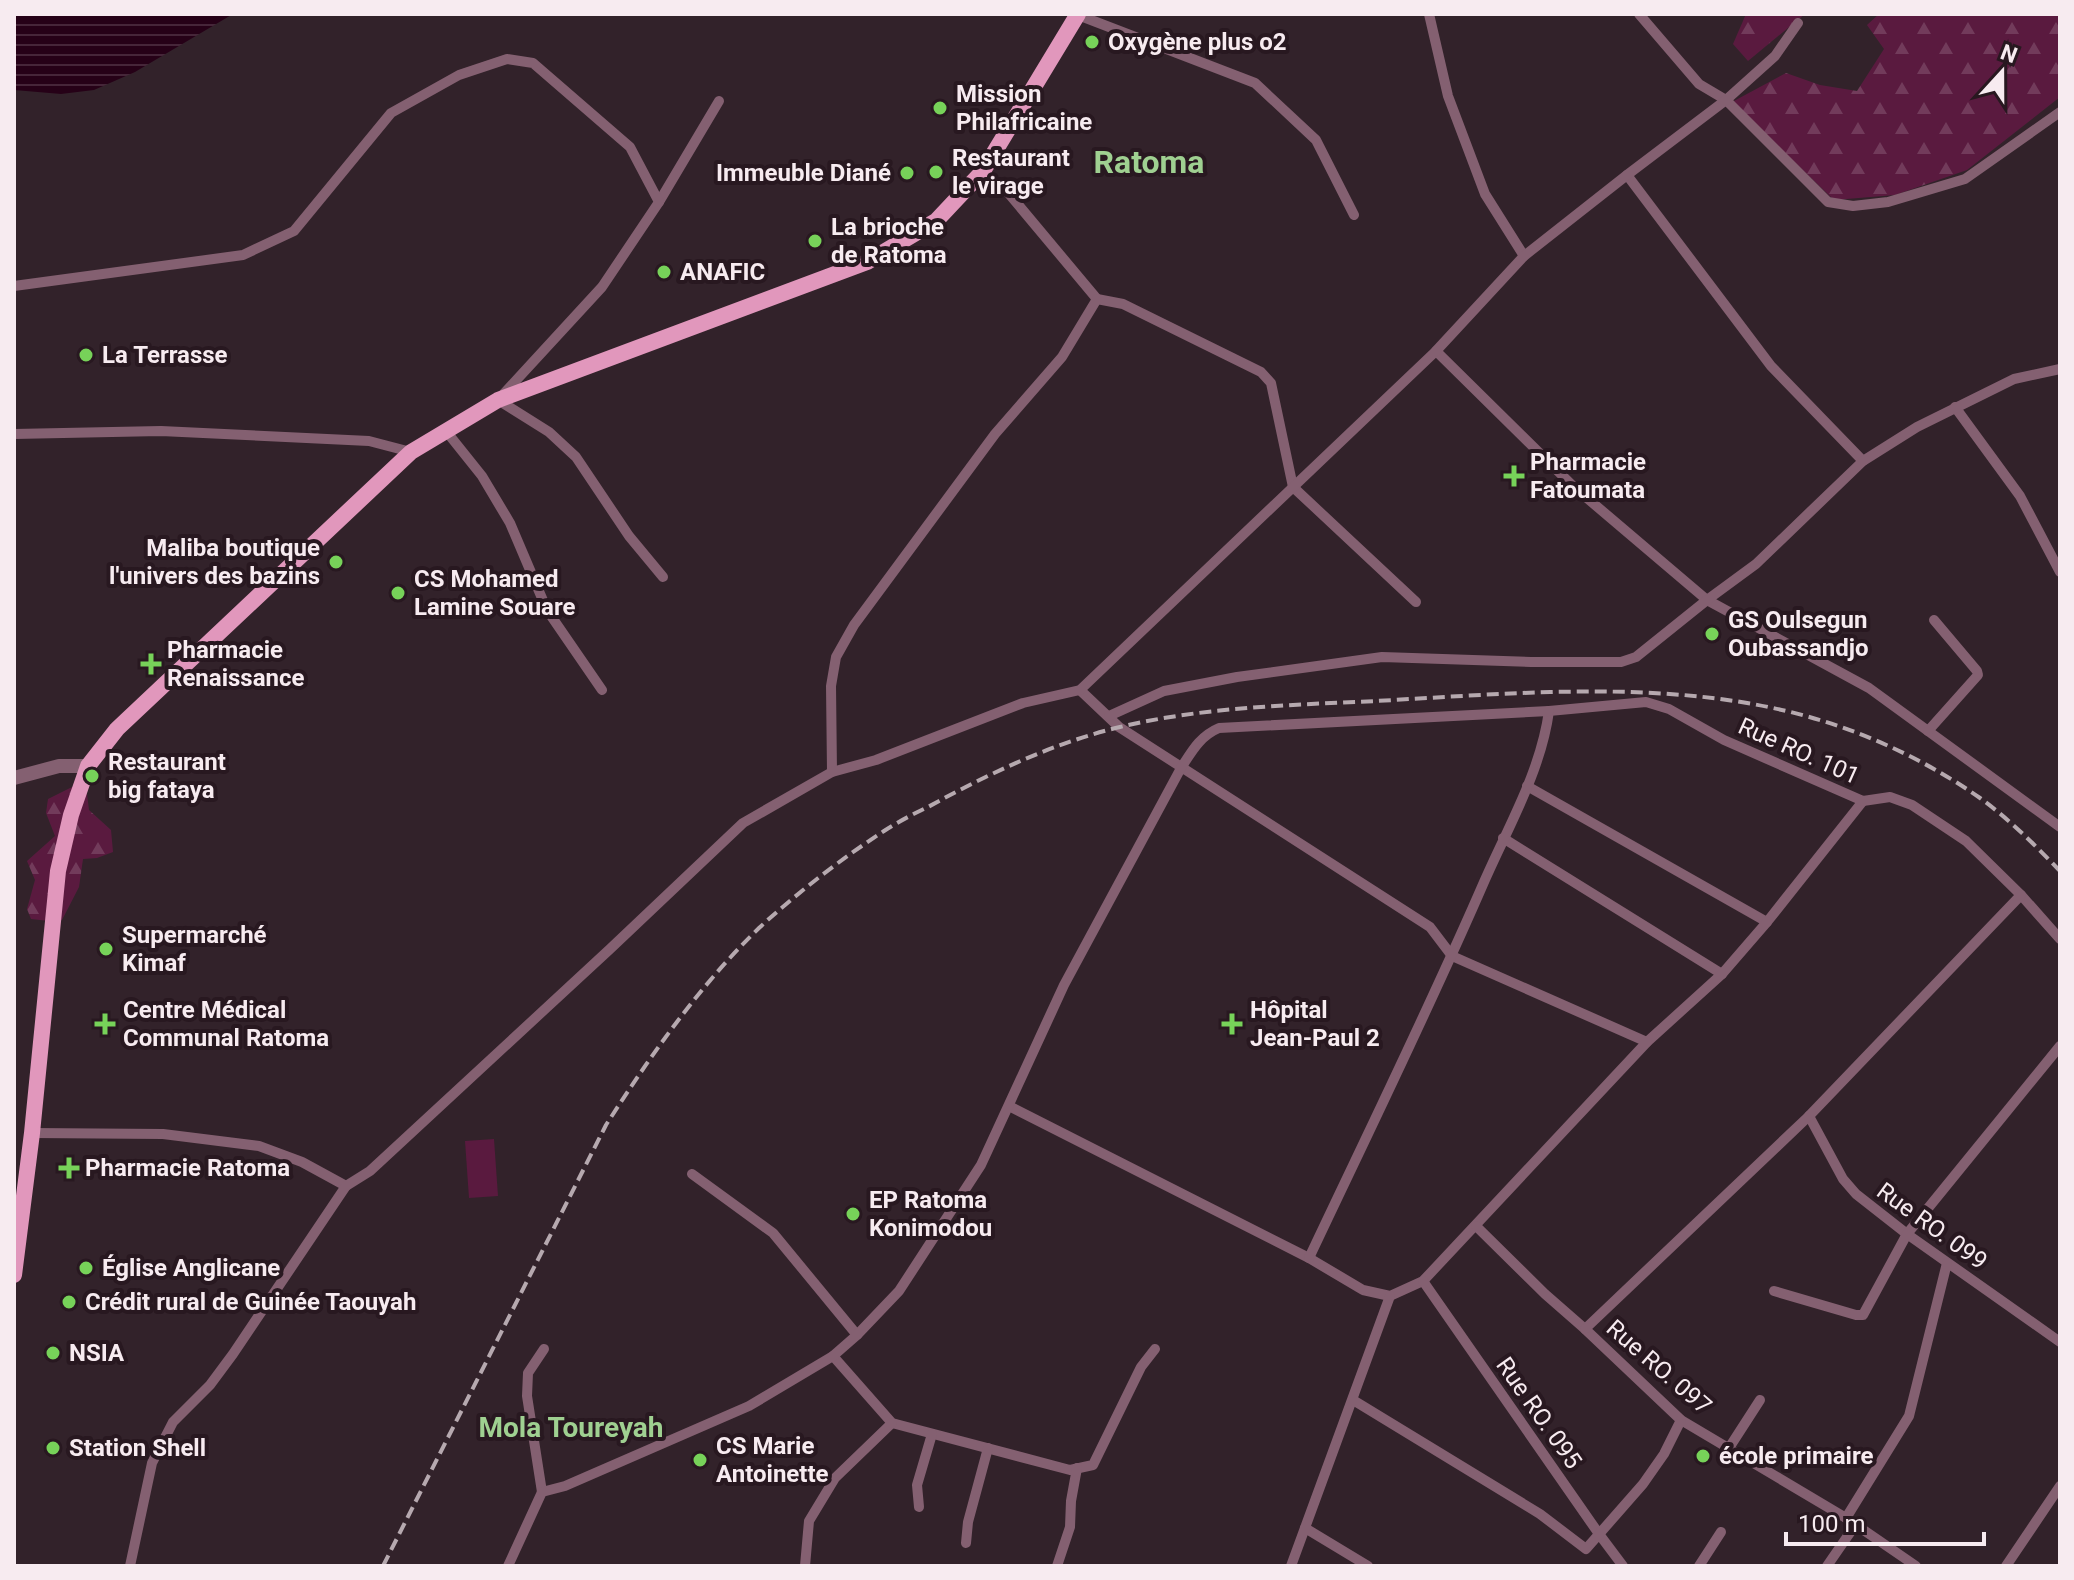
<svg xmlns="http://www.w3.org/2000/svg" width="2074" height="1580" viewBox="0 0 2074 1580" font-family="Roboto,sans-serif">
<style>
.forest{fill:url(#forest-firs)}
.garden{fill:#5a1a3f}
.water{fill:url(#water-rules)}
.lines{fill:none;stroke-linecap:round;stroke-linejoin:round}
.minor{stroke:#846071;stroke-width:10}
.tertiary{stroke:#846071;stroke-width:14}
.primary{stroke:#e197bc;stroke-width:16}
.rail{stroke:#b6a9af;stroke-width:4;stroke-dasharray:12 6;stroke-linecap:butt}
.poi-dot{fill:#77d259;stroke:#281820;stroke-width:3}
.labels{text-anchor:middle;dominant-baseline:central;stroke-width:8;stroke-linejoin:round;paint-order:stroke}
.poi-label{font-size:24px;font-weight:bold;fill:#f7ebf0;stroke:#281820;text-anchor:start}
.street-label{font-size:24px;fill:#f7ebf0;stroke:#281820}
.quarter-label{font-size:28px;font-weight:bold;fill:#9fd091;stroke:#281820}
.district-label{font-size:32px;font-weight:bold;fill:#9fd091;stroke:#281820}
</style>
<defs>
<pattern id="forest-firs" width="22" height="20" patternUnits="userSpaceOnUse" patternTransform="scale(2)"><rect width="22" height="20" fill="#5a1a3f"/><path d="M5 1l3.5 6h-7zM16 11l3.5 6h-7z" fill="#723b5b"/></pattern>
<pattern id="water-rules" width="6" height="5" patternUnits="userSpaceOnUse" patternTransform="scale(2)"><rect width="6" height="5" fill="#260117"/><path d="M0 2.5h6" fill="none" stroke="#462639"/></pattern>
</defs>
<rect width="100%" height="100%" fill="#32222a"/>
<g class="forest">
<polygon points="1746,14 1805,14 1748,61 1733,44"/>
<polygon points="1879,14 2060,14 2060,97 1967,170 1895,195 1834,200 1732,102 1786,73 1820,85 1857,91 1884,49 1867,25"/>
<polygon points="72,787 87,794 89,810 111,830 113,852 97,858 83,859 79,887 62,920 49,921 31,919 27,909 35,880 27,861 55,836 46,813 48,799"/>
</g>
<polygon class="garden" points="494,1139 498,1196 469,1198 465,1141"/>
<polygon class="water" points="14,14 233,14 135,72 94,90 61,94 14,90"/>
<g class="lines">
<g class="minor">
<polyline points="1429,14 1448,96 1485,194 1524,256"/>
<polyline points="1639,14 1699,84 1726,100 1828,202 1853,206 1888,202 1965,179 2060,112"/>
<polyline points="1078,15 1255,83 1316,140 1354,215"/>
<polyline points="983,171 1005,189 1097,299"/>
<polyline points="1627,175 1771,366 1863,461"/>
<polyline points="659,202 719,101"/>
<polyline points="14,286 243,255 294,231 391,113 459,75 507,59 533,63 630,147 659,202 602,287 498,400 549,432 576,457 629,536 663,577"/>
<polyline points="1436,351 1574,487 1707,600 1869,688 2060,827"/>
<polyline points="1955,407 2020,496 2060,572"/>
<polyline points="446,431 482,476 510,523 547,610 602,690"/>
<polyline points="14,434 161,431 369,441 411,452"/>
<polyline points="1080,690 1119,727 1430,927 1452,956 1647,1042"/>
<polyline points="1109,716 1164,691 1237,677 1382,657 1531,662 1621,662 1636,657 1707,600 1756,564 1863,461 1917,427 2014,379 2060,369"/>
<polyline points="1928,731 1978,675 1977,671 1934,620"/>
<polyline points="832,772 831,686 836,657 854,625 995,434 1062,357 1097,299 1123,304 1261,372 1271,383 1293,487 1416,602"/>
<polyline points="1527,786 1767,922"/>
<polyline points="1503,838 1722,974"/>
<polyline points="1009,1106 1309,1258 1363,1290 1390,1296 1423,1281 1647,1042 1722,974 1767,922 1863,801"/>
<polyline points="1809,1116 1843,1179 1856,1194 1907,1234 2060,1342"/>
<polyline points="32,1133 163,1134 259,1146 302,1162 346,1186"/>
<polyline points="692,1174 773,1233 857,1335"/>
<polyline points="1476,1226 1545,1294 1585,1329 1681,1420 1846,1518 1916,1566"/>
<path d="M1309,1258C1368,1133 1429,1009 1484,882C1508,827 1541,771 1549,711L1646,702L1669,709L1724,740L1863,801L1890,797L1912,805L1966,841L2021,895L2060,939"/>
<polyline points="1423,1281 1599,1534 1623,1566"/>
<polyline points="1774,1291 1856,1315 1863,1315 1907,1234 2060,1046"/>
<polyline points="1585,1329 1809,1116 2021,895"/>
<polyline points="833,1356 892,1423 1070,1470 1093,1465 1141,1367 1155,1349"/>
<polyline points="1353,1400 1540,1514 1586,1549 1643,1484 1664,1454 1681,1420"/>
<polyline points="1729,1448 1760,1400"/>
<polyline points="542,1492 527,1396 528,1373 544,1349"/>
<polyline points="919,1507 917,1485 932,1434"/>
<polyline points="1846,1518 1909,1416 1947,1263"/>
<polyline points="1305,1528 1368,1566"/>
<polyline points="966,1543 968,1522 988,1448"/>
<polyline points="130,1566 152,1463 173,1422 210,1385 233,1354 346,1186 370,1171 610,949 743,823 832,772 876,760 1023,703 1080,690 1436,351 1524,256 1627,175 1726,100 1775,56 1798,23"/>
<path d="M508,1566L542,1492L565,1486L749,1406L833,1356L857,1335L899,1291L981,1165L1064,985L1181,768C1192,751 1200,736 1219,728L1549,711"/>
<polyline points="805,1566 809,1521 835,1478 892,1423"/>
<polyline points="1057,1566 1070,1527 1071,1501 1077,1468"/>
<polyline points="1291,1566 1390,1296"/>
<polyline points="1699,1566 1721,1532"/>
<polyline points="1827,1566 1856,1524"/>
<polyline points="2006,1566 2060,1486"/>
</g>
<polyline class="tertiary" points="14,778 59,766 88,766"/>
<polyline class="primary" points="14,1275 32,1133 58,871 71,815 88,766 117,729 411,452 498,400 867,262 936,221 983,171 1078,14"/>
<path class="rail" d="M383,1566L606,1125C651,1055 699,986 759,928C797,893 841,859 884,831C898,822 913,814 928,807C988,774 1053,743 1120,727C1203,707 1291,705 1376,701C1523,693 1681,677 1823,721C1878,738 1933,765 1980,798C2009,819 2035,845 2060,871"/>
</g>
<g class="poi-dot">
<circle cx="1092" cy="42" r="8"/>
<circle cx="940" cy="108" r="8"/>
<circle cx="936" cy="172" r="8"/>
<circle cx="907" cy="173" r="8"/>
<circle cx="815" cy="241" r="8"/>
<circle cx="664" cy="272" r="8"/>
<circle cx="86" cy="355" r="8"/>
<path d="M1510 464h8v8h8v8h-8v8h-8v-8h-8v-8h8z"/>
<circle cx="336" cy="562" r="8"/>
<circle cx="398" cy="593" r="8"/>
<circle cx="1712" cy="634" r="8"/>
<path d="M147 652h8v8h8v8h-8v8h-8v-8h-8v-8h8z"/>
<circle cx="92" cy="776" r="8"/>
<circle cx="106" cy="949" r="8"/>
<path d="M101 1012h8v8h8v8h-8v8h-8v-8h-8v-8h8z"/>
<path d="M1228 1012h8v8h8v8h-8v8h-8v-8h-8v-8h8z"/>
<path d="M65 1156h8v8h8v8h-8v8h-8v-8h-8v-8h8z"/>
<circle cx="853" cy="1214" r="8"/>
<circle cx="86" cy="1268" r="8"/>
<circle cx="69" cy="1302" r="8"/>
<circle cx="53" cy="1353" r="8"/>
<circle cx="53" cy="1448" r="8"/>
<circle cx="1703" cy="1456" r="8"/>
<circle cx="700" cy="1460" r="8"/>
</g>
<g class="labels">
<g class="poi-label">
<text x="1108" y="42">Oxygène plus o2</text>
<text x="956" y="94">Mission<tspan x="956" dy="28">Philafricaine</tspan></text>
<text x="952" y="158">Restaurant<tspan x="952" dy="28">le virage</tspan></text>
<text x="891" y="173" text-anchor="end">Immeuble Diané</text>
<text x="831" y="227">La brioche<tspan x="831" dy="28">de Ratoma</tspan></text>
<text x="680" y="272">ANAFIC</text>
<text x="102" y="355">La Terrasse</text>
<text x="1530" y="462">Pharmacie<tspan x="1530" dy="28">Fatoumata</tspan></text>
<text x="320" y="548" text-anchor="end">Maliba boutique<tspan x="320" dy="28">l'univers des bazins</tspan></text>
<text x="414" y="579">CS Mohamed<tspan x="414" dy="28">Lamine Souare</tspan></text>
<text x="1728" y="620">GS Oulsegun<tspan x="1728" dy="28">Oubassandjo</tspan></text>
<text x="167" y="650">Pharmacie<tspan x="167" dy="28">Renaissance</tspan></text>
<text x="108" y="762">Restaurant<tspan x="108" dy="28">big fataya</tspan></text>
<text x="122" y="935">Supermarché<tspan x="122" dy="28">Kimaf</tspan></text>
<text x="123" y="1010">Centre Médical<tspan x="123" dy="28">Communal Ratoma</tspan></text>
<text x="1250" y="1010">Hôpital<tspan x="1250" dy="28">Jean-Paul 2</tspan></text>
<text x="85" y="1168">Pharmacie Ratoma</text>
<text x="869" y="1200">EP Ratoma<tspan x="869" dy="28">Konimodou</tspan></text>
<text x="102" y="1268">Église Anglicane</text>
<text x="85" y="1302">Crédit rural de Guinée Taouyah</text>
<text x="69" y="1353">NSIA</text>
<text x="716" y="1446">CS Marie<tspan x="716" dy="28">Antoinette</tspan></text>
<text x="69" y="1448">Station Shell</text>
<text x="1719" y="1456">école primaire</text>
</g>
<g class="street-label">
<text transform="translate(1799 751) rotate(24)">Rue RO. 101</text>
<text transform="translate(1932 1226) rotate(36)">Rue RO. 099</text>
<text transform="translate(1659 1367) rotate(41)">Rue RO. 097</text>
<text transform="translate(1539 1413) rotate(55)">Rue RO. 095</text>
</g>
<g class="quarter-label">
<text x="571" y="1427">Mola Toureyah</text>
</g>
<g class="district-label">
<text x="1149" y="162">Ratoma</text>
</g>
</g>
<rect width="2074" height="1580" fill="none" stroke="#f7ebf0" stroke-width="32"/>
<g transform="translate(2002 72) rotate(21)" stroke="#281820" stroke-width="6" paint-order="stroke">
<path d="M0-6L14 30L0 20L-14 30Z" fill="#f7ebf0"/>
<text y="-12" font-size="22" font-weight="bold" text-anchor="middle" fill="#f7ebf0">N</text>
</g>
<path d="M1786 1532v12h198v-12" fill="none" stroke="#f7ebf0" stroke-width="4"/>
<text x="1798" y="1532" font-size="24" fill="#f7ebf0" stroke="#281820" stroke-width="6" paint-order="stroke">100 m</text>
</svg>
